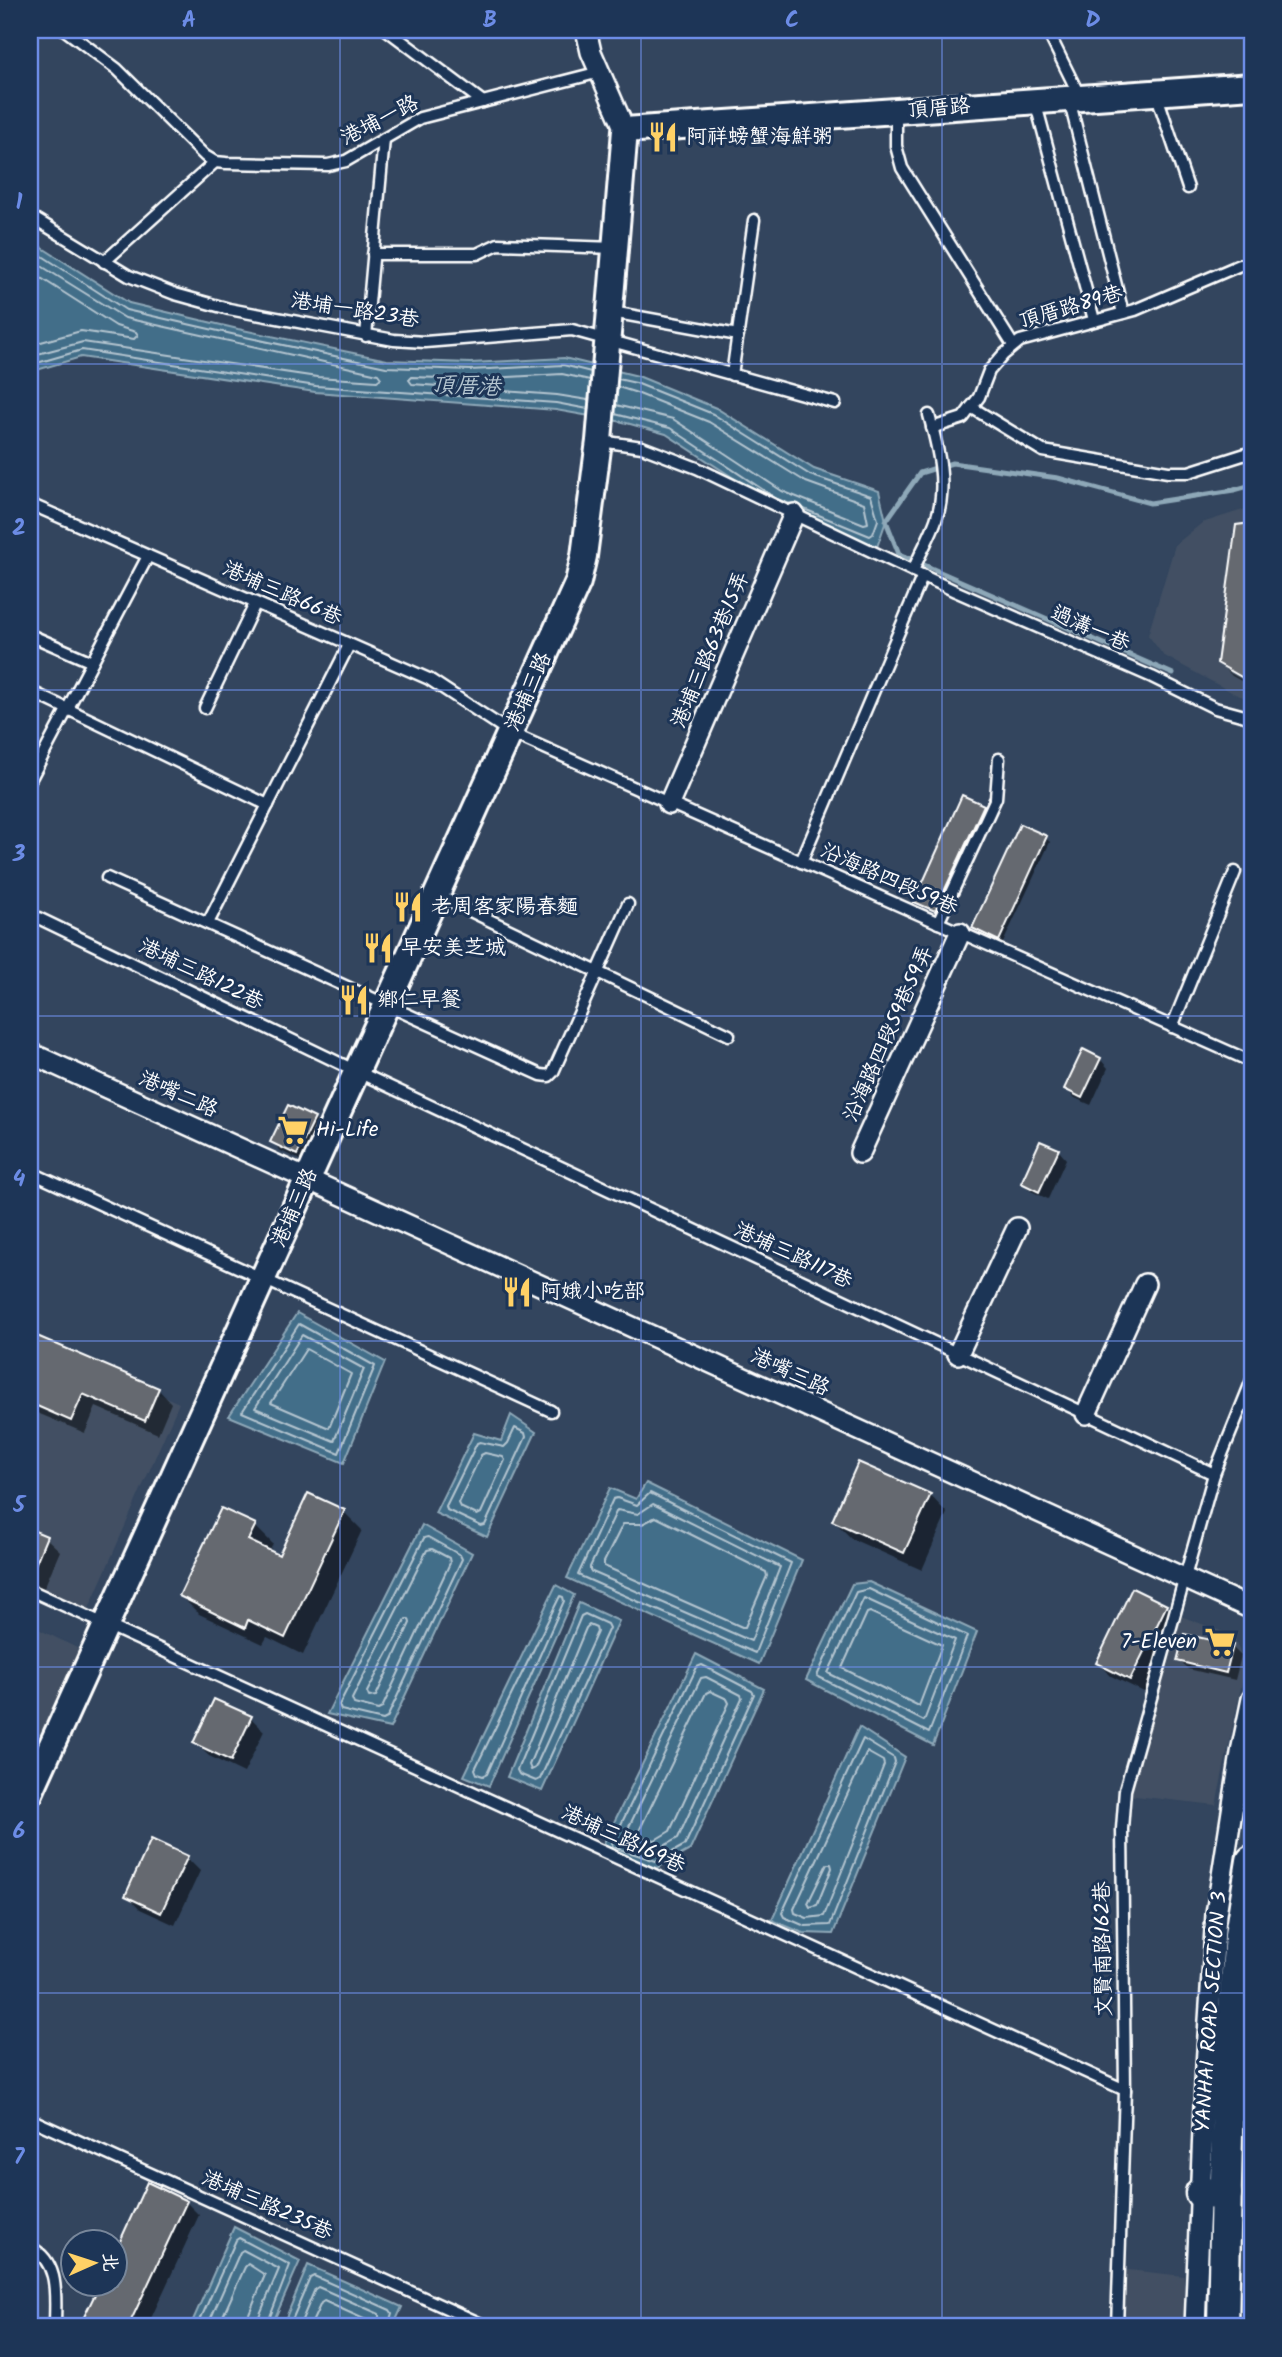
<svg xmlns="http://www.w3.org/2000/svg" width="1282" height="2357" viewBox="0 0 1282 2357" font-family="Kalam,'LXGW WenKai TC',sans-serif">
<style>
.built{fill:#425063}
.water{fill:#436e89;stroke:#8ea8b8;stroke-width:2}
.shadow{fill:#0007}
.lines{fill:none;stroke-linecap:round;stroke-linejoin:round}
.shore{stroke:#b4c5d0;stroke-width:2}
.stream{stroke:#8ea8b8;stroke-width:5}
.building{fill:#65696f;stroke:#fff;stroke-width:2}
.service-casing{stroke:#fff;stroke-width:15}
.minor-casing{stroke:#fff;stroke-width:24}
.tertiary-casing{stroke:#fff;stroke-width:30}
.primary-casing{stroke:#fff;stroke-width:35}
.service{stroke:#1d3557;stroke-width:10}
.minor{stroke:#1d3557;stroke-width:19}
.tertiary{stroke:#1d3557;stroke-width:24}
.primary{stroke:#1d3557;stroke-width:30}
.grid{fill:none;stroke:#6c8ce6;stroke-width:2;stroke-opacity:0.55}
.labels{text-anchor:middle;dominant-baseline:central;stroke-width:6;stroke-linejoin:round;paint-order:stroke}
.street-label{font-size:21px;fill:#fff;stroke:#1d3557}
.poi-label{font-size:21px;fill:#fff;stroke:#1d3557;text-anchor:start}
.water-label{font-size:23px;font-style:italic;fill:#b4c5d0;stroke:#1d3557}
.neatline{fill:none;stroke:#6c8ce6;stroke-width:2.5}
.grid-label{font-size:23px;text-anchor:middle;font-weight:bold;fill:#6c8ce6}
</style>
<rect width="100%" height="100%" fill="#33455e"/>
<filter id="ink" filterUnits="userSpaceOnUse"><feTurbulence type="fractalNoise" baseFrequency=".0143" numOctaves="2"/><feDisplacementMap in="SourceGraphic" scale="14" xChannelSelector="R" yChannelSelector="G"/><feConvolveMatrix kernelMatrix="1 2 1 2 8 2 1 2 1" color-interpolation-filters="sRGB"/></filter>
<g filter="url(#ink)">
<g class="built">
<polygon points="1252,507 1252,700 1235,694 1163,655 1148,635 1175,545 1202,523"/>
<polygon points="30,1337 179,1403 86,1615 30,1590"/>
<polygon points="1170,1612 1234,1636 1245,1668 1216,1805 1126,1795"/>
<polygon points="30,1625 81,1650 30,1756"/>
<polygon points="1119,2269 1184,2276 1184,2327 1118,2327"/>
</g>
<g class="water">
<polygon points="30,240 129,303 238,329 387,360 470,363 564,358 638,376 716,408 814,469 879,491 886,521 877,547 775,505 666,434 623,422 556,410 315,392 81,357 30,372"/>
<polygon points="297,1313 385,1362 344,1463 229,1416"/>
<polygon points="511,1415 536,1432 487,1537 435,1513 474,1433 501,1441"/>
<polygon points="646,1483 802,1560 759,1664 567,1578 610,1488 636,1499"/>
<polygon points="422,1525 472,1553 390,1728 327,1714"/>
<polygon points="869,1582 977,1632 933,1745 806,1680 852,1584"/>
<polygon points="556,1585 574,1595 489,1786 464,1776"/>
<polygon points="579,1603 619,1621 542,1791 507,1777"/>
<polygon points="696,1654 764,1689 690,1850 657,1868 600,1851"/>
<polygon points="859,1727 905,1757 833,1934 803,1933 772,1920"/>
<polygon points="234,2227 300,2261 271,2327 190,2327"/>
<polygon points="308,2265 402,2307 393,2327 282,2327"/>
</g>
<g class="shadow">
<polygon points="1252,525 1252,681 1230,669 1230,673 1252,685 1252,687 1232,676 1219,662 1238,526"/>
<polygon points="963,797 987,810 939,914 916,902"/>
<polygon points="1046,838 1050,842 1003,943 978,932 974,928"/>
<polygon points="1100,1059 1108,1068 1091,1105 1075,1098 1066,1089"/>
<polygon points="314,1119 323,1128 306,1163 281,1151 272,1142"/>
<polygon points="1058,1150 1066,1159 1048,1199 1031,1191 1023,1183"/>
<polygon points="30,1334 158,1389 171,1403 158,1434 96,1407 85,1433 35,1412 30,1424"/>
<polygon points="930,1495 947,1513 922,1570 852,1539 834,1521"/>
<polygon points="344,1512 362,1530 303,1655 267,1637 263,1644 199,1614 181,1596 255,1526 273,1544 269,1552 280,1557"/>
<polygon points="30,1531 46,1538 60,1551 44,1588 30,1582"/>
<polygon points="1166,1606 1179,1620 1144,1692 1111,1676 1098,1663"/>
<polygon points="1232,1647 1241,1656 1235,1680 1188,1669 1179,1661"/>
<polygon points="251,1718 264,1731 244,1773 209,1756 195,1743"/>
<polygon points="187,1858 200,1871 175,1925 140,1909 127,1895"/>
<polygon points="148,2184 186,2202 199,2215 147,2327 81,2327 102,2284 116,2284 116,2254"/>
</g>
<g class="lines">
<g class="shore">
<polyline points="30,248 126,310 236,335 386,367 470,370 563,365 591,372"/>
<polyline points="30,259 125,318 378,374 381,378 377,381 317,377 83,342 30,356"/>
<polyline points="30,271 116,326 136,332 138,335 134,339 81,331 30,345"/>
<polyline points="30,365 82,350 316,386 556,403 588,409"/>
<polyline points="618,379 636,383 713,414 810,475 871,496 878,520 873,534 870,536 804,509"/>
<polyline points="588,400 557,395 412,384 409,380 412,377 471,379 562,374 590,380"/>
<polyline points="616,405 673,419 782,491 864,524 868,523 864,503 806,482 709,422 634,392 618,387"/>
<polyline points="615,414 670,428 777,499 790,504"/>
<polygon points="299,1324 375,1366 339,1453 242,1412"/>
<polygon points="302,1335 364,1369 334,1441 255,1408"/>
<polygon points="306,1349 351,1374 329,1428 271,1403"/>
<polygon points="515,1428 525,1433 526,1437 485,1525 481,1526 447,1510 446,1506 477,1443 480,1442 504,1447 508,1443"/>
<polygon points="485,1453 503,1457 505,1460 481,1513 477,1515 460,1507 458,1503 481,1455"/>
<polygon points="650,1493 791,1563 755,1653 578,1575 613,1499 617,1498 637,1505"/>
<polygon points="653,1504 780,1567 751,1641 590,1571 590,1567 617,1510 638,1514"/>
<polygon points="656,1517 766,1572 767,1576 745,1627 742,1627 604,1566 604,1562 623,1524 642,1524"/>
<polygon points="428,1537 460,1555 462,1559 387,1718 383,1720 341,1710 339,1705 424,1538"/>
<polygon points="432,1549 449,1558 450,1563 382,1708 378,1710 354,1704 352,1699 427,1550"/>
<polygon points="869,1589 967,1636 929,1733 817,1676 856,1592"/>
<polygon points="560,1596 563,1597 564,1601 487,1774 483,1776 477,1774 475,1769"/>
<polygon points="864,1598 955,1640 924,1721 828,1673"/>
<polygon points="870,1612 942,1645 919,1706 842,1668 867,1613"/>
<polygon points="585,1614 607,1624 609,1628 540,1779 536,1781 519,1774 517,1770 581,1616"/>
<polygon points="406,1619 409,1619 410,1623 376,1696 369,1697 367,1692"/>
<polygon points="589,1625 596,1628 597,1632 535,1768 531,1770 529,1765 586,1628"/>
<polygon points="702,1665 752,1691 754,1694 685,1845 656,1861 613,1847 612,1843 697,1667"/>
<polygon points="706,1677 741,1695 742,1698 678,1838 655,1851 625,1842 624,1837 701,1678"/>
<polygon points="710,1691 727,1699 729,1703 670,1831 655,1840 640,1836 639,1831 706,1693"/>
<polygon points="863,1739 894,1758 895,1762 830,1925 805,1926 784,1917 782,1913"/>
<polygon points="867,1752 883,1761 884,1765 824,1916 807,1918 795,1913 794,1909"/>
<polygon points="827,1864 831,1864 832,1868 817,1905 810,1907 808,1903"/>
<polyline points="197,2327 236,2240 239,2238 290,2265 266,2327"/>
<polyline points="207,2327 240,2252 243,2250 279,2269 258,2319 257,2327"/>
<polyline points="218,2327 245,2267 248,2264 265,2275 248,2316 246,2327"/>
<polyline points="289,2327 310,2278 314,2276 390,2310 392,2313 388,2327"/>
<polyline points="299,2327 315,2289 318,2287 379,2314 379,2327"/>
<polyline points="310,2327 321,2303 324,2301 366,2320 368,2327"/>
</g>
<polyline class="stream" points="1173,674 899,554 886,521 920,473 952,463 1058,478 1150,503 1234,490 1252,485"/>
</g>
<g class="building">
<polygon points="1252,523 1252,683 1217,663 1236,525"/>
<polygon points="962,795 984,805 935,911 914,902"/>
<polygon points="1020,824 1047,836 999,941 972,928"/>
<polygon points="1083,1049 1101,1058 1082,1098 1064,1089"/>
<polygon points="288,1105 315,1118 297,1155 270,1142"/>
<polygon points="1040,1141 1059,1149 1039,1192 1021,1183"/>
<polygon points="30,1333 159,1388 145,1421 83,1394 71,1421 30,1403"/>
<polygon points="858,1462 931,1494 904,1553 832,1521"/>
<polygon points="308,1493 345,1510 285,1638 248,1620 245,1628 179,1596 221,1508 256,1524 248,1540 279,1555"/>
<polygon points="30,1529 47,1536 30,1577"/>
<polygon points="1132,1588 1167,1605 1130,1680 1096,1663"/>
<polygon points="1184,1634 1233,1645 1226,1673 1177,1661"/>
<polygon points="214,1699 252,1716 231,1761 193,1743"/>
<polygon points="151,1839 188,1856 161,1913 125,1896"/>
<polygon points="147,2182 187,2201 128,2327 79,2327 100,2284 116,2284 116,2250"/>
</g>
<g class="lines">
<g class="service-casing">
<g id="service">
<polyline points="65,30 117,69 205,156 215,162 226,163 328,165 346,161 420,118 600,72"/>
<polyline points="387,30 483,102"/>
<polyline points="1047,30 1080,97"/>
<polyline points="1156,93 1188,188"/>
<polyline points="1069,99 1123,313"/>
<polyline points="1035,101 1094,320"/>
<polyline points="896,113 896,146 902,168 1013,345"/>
<polyline points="30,216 129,276 175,294 229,309 394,340 425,342 572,330 835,403"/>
<polyline points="373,254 477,254 498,244 615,248"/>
<polyline points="104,262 215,162"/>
<polyline points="612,312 738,335"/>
<polyline points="366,336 384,139"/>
<polyline points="732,375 754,220"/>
<polyline points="971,407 1043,451 1168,472 1189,472 1252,452"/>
<polyline points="932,428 963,418 979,397 989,371 1003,355 1020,341 1135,310 1240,265 1252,265"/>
<polyline points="601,441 642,447 697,468 955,591 1152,677 1215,708 1252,718"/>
<polyline points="30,504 429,679 511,733 1252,1062"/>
<path d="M913,571C920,553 930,537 936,520C948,487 938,448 929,415"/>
<polyline points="30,635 92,662"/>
<polyline points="30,691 268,805"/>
<polyline points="205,708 255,604"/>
<polyline points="30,780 148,556"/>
<polyline points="801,862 923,575"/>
<polyline points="107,878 541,1075 549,1076 553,1072 628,904"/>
<polyline points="437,895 729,1035"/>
<polyline points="30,914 356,1071 1214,1474"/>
<polyline points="208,923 349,645"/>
<polyline points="938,923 996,798 999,759"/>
<polyline points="1172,1027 1235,872"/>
<polyline points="30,1172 551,1411"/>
<polyline points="30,1590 1125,2090"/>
<polyline points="30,2119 488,2327"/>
<path d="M30,2247C61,2263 55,2297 55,2327"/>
<polyline points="1117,2327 1125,2090 1122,1829 1125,1790 1214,1474 1252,1380"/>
</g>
</g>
<g class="minor-casing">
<g id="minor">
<polyline points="586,30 591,52 625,130"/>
<polyline points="669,804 794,514"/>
<polyline points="30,1053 1252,1609"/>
<polyline points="860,1153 960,933"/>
<polyline points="958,1354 1017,1228"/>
<polyline points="1086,1414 1145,1284"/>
<polyline points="1195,2327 1205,2081 1216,1914 1242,1747 1252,1699"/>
</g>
</g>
<g class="tertiary-casing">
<polyline id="tertiary" points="30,1793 578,582 584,556 599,441 625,130 1252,86"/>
</g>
<g class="primary-casing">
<g id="primary">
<polyline points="1201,2193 1226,2194"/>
<polyline points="1223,2327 1228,2084 1240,1935 1252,1861"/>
</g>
</g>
<use href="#service" class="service"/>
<use href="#minor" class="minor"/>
<use href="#tertiary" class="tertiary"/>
<use href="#primary" class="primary"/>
</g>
</g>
<path class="grid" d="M340,30V2327M641,30V2327M942,30V2327M30,364H1252M30,690H1252M30,1016H1252M30,1341H1252M30,1667H1252M30,1993H1252"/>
<defs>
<g id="restaurant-bare" transform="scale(2.415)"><path d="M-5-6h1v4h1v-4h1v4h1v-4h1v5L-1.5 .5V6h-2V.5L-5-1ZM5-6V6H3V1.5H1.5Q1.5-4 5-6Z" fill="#ffd166" stroke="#1d3557" stroke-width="2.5" paint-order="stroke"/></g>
<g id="supermarket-bare" transform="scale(2.415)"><path d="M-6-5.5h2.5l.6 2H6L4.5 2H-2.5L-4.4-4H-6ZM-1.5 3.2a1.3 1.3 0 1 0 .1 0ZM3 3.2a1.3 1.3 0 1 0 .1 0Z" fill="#ffd166" stroke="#1d3557" stroke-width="2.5" paint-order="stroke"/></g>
</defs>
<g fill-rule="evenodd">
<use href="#restaurant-bare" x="663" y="137"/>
<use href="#restaurant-bare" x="408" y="907"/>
<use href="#restaurant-bare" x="378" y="948"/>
<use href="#restaurant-bare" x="354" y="1000"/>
<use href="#supermarket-bare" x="293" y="1130"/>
<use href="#restaurant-bare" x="517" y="1292"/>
<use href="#supermarket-bare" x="1220" y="1642"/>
</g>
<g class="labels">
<g class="street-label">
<text transform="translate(939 109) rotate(-5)">頂厝路</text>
<text transform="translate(380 121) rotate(-27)">港埔一路</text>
<text transform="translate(1071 308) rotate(-16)">頂厝路89巷</text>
<text transform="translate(355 311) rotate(9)">港埔一路23巷</text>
<text transform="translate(282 594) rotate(24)">港埔三路66巷</text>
<text transform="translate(1090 629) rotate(24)">過溝一巷</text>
<text transform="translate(711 650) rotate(-67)">港埔三路63巷15弄</text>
<text transform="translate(529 692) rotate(-66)">港埔三路</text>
<text transform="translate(889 880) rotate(24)">沿海路四段59巷</text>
<text transform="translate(201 975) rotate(26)">港埔三路122巷</text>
<text transform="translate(889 1034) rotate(-66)">沿海路四段59巷59弄</text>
<text transform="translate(178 1095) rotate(24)">港嘴二路</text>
<text transform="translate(295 1208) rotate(-66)">港埔三路</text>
<text transform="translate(793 1256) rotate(25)">港埔三路117巷</text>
<text transform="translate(790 1373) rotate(25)">港嘴三路</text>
<text transform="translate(623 1840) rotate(25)">港埔三路169巷</text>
<text transform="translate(1104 1949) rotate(-91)">文賢南路162巷</text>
<text transform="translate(1212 2012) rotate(-86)">YANHAI ROAD SECTION 3</text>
<text transform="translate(267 2206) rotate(24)">港埔三路235巷</text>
</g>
<g class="poi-label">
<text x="686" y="137">阿祥螃蟹海鮮粥</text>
<text x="431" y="907">老周客家陽春麵</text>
<text x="401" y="948">早安美芝城</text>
<text x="377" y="1000">鄉仁早餐</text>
<text x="316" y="1130">Hi-Life</text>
<text x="540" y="1292">阿娥小吃部</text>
<text x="1197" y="1642" text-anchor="end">7-Eleven</text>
</g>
<g class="water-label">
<text transform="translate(466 387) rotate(2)">頂厝港</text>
</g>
</g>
<rect width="1282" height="2357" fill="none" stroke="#1d3557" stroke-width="77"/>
<g transform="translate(94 2263) rotate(87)"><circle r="33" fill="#1d3557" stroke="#77869a" stroke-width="2"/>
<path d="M0-5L12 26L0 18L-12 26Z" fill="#ffd166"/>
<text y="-10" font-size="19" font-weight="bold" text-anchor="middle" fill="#ffffff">北</text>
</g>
<rect x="38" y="38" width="1206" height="2280" class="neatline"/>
<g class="grid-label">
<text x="189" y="27">A</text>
<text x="490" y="27">B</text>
<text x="792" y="27">C</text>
<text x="1093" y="27">D</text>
<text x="19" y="209">1</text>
<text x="19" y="535">2</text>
<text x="19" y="861">3</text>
<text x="19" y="1186">4</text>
<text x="19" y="1512">5</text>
<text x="19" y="1838">6</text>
<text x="19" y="2164">7</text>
</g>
</svg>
